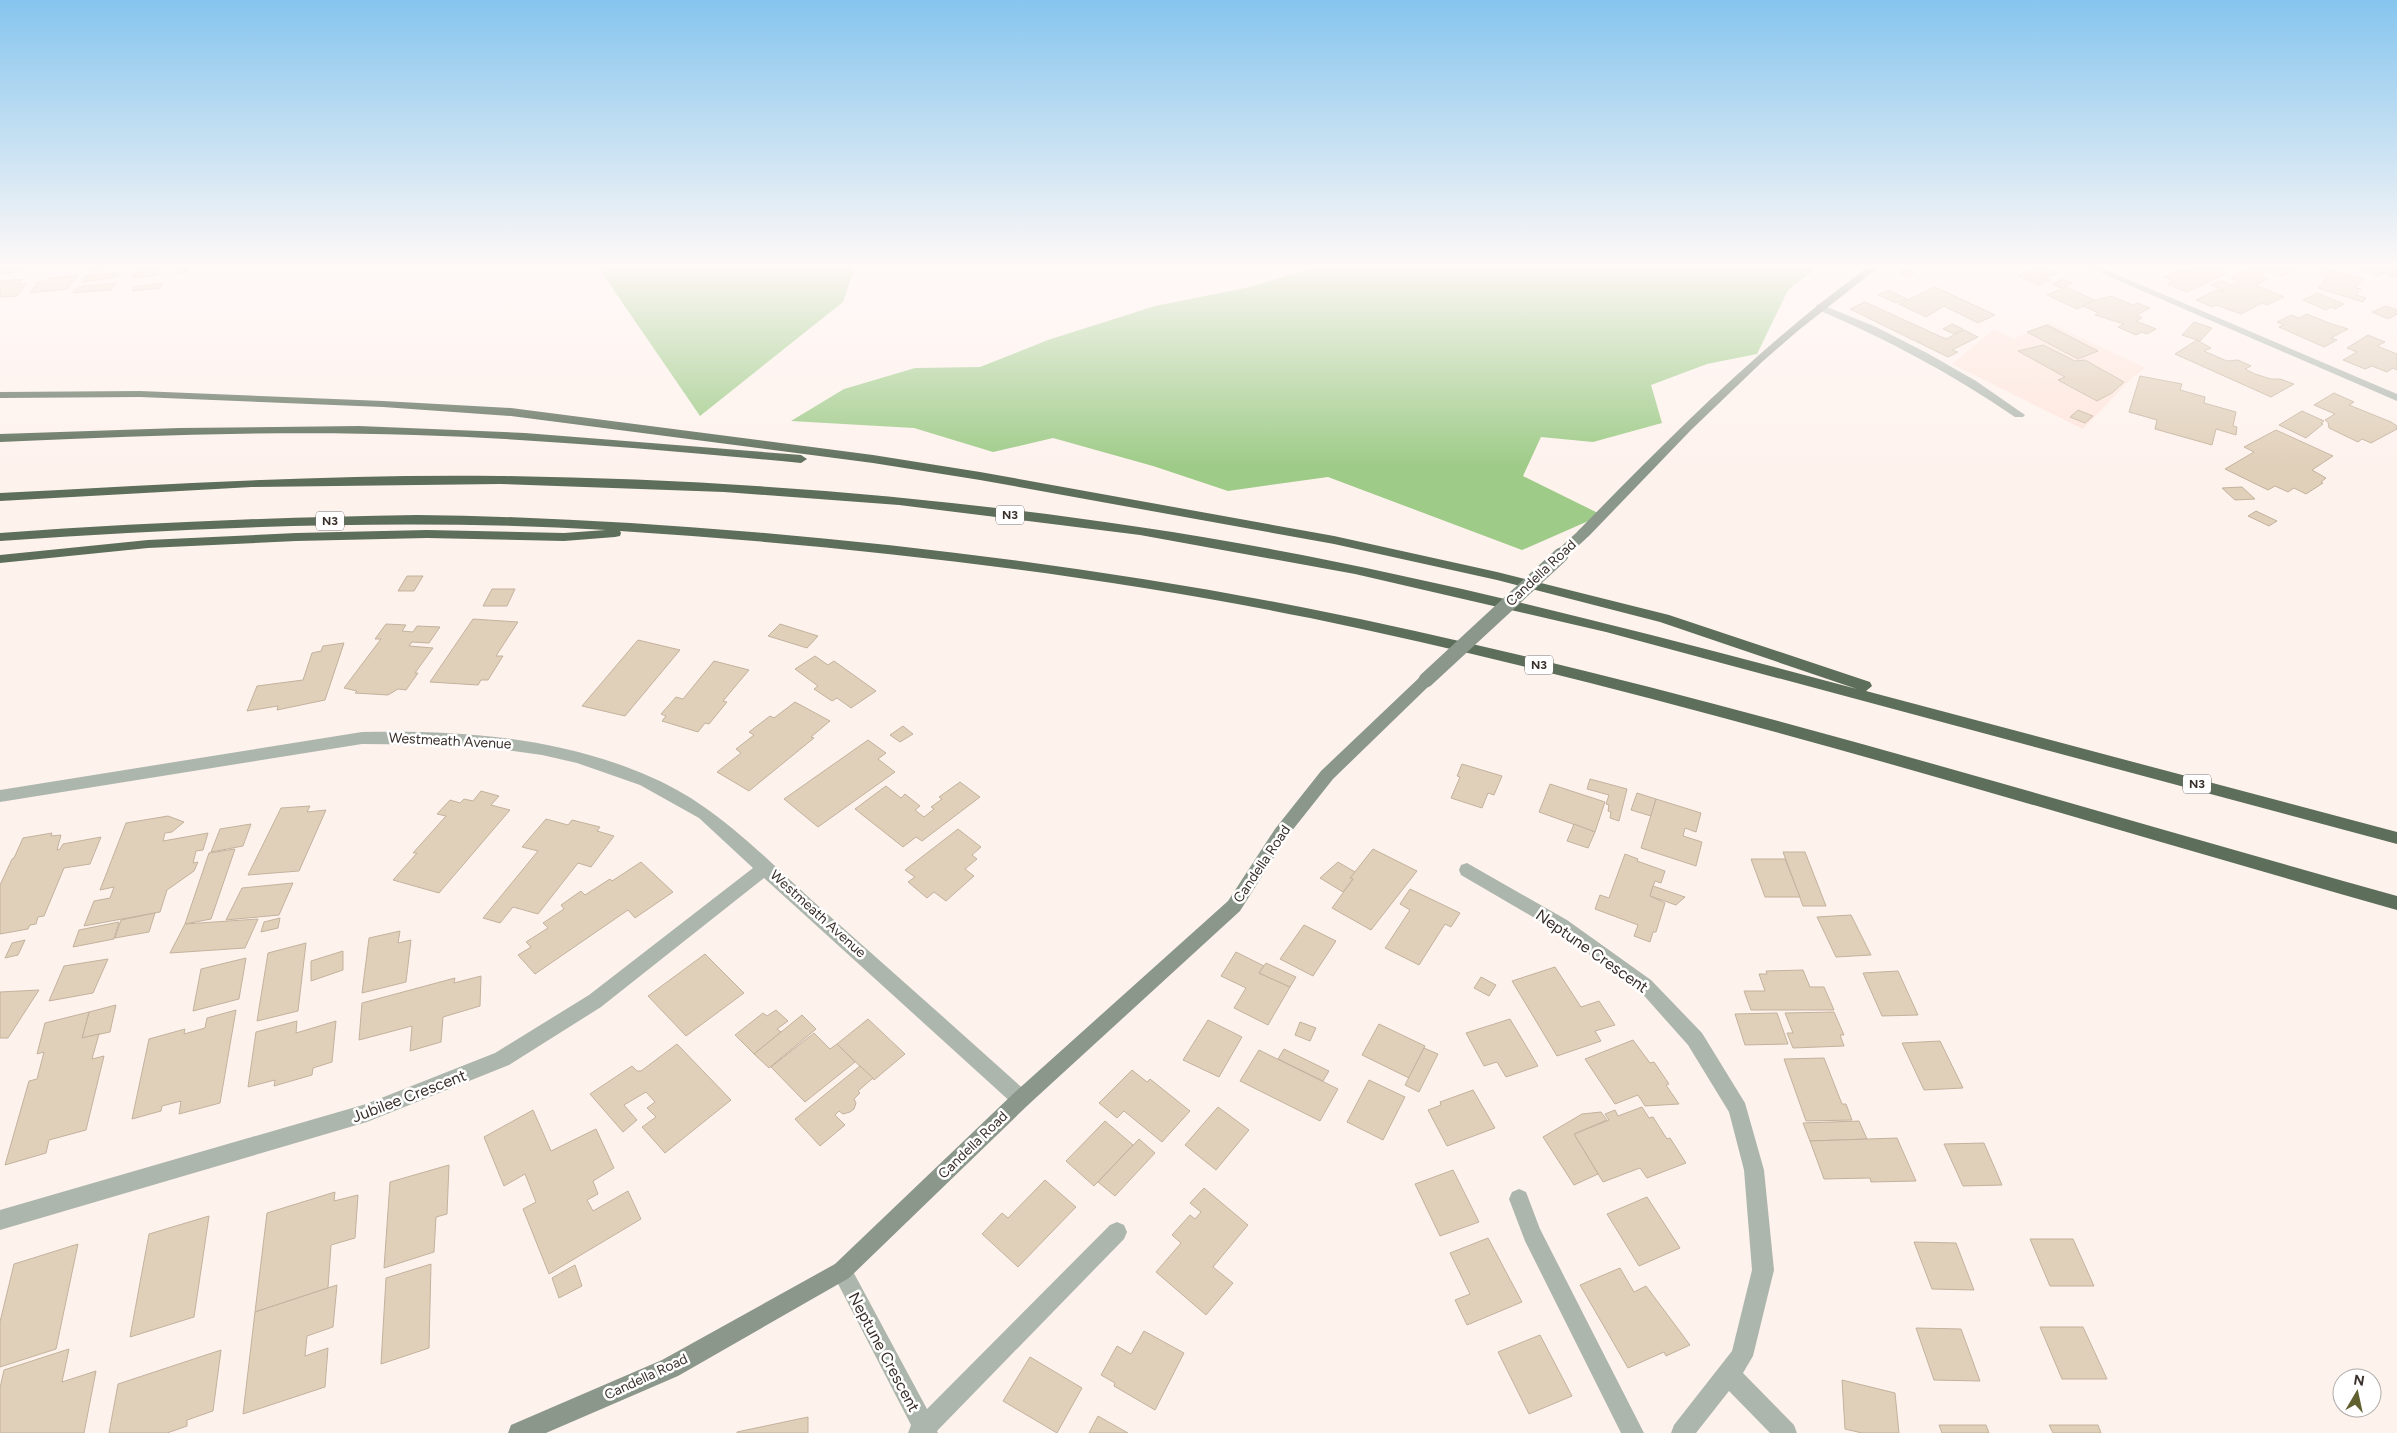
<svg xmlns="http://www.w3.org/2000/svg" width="2397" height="1433" viewBox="0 0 2397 1433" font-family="Figtree,sans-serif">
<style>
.education{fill:#fee5dc}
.forest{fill:#9ecb88}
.building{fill:#e0cfb9;stroke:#c3b29d}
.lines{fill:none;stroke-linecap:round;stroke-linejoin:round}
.street{fill:#adb6ad;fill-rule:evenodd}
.secondary{fill:#8b978a;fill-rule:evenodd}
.highway{fill:#5d6e5b;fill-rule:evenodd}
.secondary-bridge-far1{stroke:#8b978a;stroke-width:11}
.secondary-bridge{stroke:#8b978a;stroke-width:15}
.labels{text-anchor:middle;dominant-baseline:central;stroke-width:5;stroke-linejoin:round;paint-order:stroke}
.shield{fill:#fff;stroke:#746d6a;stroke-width:1}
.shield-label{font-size:12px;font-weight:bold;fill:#392f2a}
.street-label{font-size:14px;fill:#392f2a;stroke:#fff}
.near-street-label{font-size:16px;fill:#392f2a;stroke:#fff}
</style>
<rect width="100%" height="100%" fill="#fef2ed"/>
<polygon class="education" points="2049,323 2146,368 2133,377 2083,429 1952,364 1994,329 2013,339"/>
<g class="forest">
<polygon points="598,267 855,267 843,302 700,416"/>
<polygon points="1315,267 1818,267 1788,290 1757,354 1707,364 1651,385 1662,423 1593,442 1541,437 1523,476 1602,515 1522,550 1328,477 1228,491 1153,466 1053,438 993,452 914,428 791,421 844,389 915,368 980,367 1048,340 1155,306 1250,287"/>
</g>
<g class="building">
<polygon points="4,267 24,267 20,272 0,274"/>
<polygon points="89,267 115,267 87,271"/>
<polygon points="160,267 157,275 132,278 136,269"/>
<polygon points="190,267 188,272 176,274 178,268"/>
<polygon points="2039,267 2057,273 2046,278 2050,280 2039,285 2018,276"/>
<polygon points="2196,267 2215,267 2229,272 2187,292 2167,284 2174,281 2164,277 2180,269 2185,272"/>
<polygon points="2253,267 2265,272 2259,275 2268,279 2256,285 2284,297 2267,305 2262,303 2241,314 2216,305 2212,307 2196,300 2217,290 2225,291 2211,285 2220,280 2232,285 2240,282 2231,278"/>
<polygon points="2259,267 2302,267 2282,276"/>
<polygon points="2324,267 2363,279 2356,288 2361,289 2356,295 2366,298 2363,302 2318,288 2327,277 2319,274"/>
<polygon points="2358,267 2366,267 2384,273 2378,276 2356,268"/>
<polygon points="2366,267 2397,267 2397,278 2384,273"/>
<polygon points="1905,268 1915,272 1908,277 1898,273"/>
<polygon points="120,272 117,277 82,282 85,276"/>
<polygon points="78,275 68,289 30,293 37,282 46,281 49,278"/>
<polygon points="23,279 18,284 26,284 17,296 0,297 0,281"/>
<polygon points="2063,279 2072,283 2061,288 2052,284"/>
<polygon points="116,283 111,290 73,293 78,287"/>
<polygon points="163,283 161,288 132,291 134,287"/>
<polygon points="1935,287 1995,315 1978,323 1944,306 1926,317 1899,304"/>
<polygon points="2066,287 2095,300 2077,309 2047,295"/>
<polygon points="1889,290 1907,299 1896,303 1878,295"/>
<polygon points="2317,293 2344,304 2335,309 2331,307 2326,310 2303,300"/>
<polygon points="2111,296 2133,305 2137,303 2150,308 2137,315 2142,318 2136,321 2156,329 2147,334 2142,332 2136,335 2118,327 2124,324 2095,315 2099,313 2083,306 2095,300"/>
<polygon points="1865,302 1946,339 1964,330 1978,337 1952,350 1958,352 1948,357 1850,309"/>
<polygon points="2386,306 2397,310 2397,314 2388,319 2372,312"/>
<polygon points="2307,314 2329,323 2348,329 2331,338 2337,340 2324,347 2279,327 2284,325 2277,322 2291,315 2299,318"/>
<polygon points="2194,322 2212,328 2200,341 2182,335"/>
<polygon points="1952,324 1963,329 1954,334 1943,329"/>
<polygon points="2047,325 2098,351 2078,359 2027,332"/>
<polygon points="2368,335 2385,342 2377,346 2397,354 2397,370 2393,368 2387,372 2372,366 2365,369 2343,360 2357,352 2347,348"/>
<polygon points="2197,340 2211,348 2204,351 2227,361 2238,360 2251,366 2245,369 2255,374 2271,379 2280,379 2294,384 2271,397 2175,354"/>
<polygon points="2043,345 2075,361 2085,360 2124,382 2112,393 2097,401 2058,380 2065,377 2018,351"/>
<polygon points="2140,376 2182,384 2180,390 2205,397 2204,403 2236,412 2233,426 2237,427 2236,435 2216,429 2212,445 2155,429 2157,420 2129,412"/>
<polygon points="2334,393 2354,402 2349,405 2391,422 2397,426 2397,429 2371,443 2362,439 2358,442 2329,428 2328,422 2325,420 2335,414 2314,405"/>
<polygon points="2078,410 2093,416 2085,423 2070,417"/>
<polygon points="2302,411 2324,421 2321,423 2323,424 2306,438 2279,425"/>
<polygon points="2276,430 2333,456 2312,470 2326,478 2321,482 2323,483 2306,494 2294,488 2288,492 2275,486 2268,490 2225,469 2254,452 2244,447"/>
<polygon points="2242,487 2255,499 2235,500 2222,488"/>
<polygon points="2256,511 2277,521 2269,526 2248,516"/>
<polygon points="407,576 423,576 414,591 398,591"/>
<polygon points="492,589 515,589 507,606 483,606"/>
<polygon points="473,619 518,622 496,656 503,656 488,680 481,680 478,685 430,682"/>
<polygon points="386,624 406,625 402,631 413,632 417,626 440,627 429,643 412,642 409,646 433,648 415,673 418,673 406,690 398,689 388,695 355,693 357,691 344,688 381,639 375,639"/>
<polygon points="780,624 818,636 807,648 768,636"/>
<polygon points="638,640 680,650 625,716 582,706"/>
<polygon points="344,643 325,700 277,710 278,706 247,711 257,686 303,680 312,653 321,651 323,646"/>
<polygon points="815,656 828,665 834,661 876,691 851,708 837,698 832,701 814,689 818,686 795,669"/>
<polygon points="714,661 749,670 723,701 727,702 709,724 705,723 698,732 662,721 666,716 661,714 676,697 683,699"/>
<polygon points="795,702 830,721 811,737 814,738 749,791 717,772 741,753 736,749 754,735 749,732 770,716 774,718"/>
<polygon points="903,726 913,734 900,742 890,735"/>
<polygon points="868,740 886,753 878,759 895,772 818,827 784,799"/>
<polygon points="1462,764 1502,776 1494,795 1488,793 1482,808 1451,798 1460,777 1457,776"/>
<polygon points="1590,779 1627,789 1619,821 1610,818 1611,812 1608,811 1609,805 1606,804 1609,795 1587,789"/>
<polygon points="960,782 980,797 922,841 916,837 903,847 855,809 886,786 901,798 905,794 920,806 915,810 924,817 934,809 931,807 942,799 939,797"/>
<polygon points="1550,784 1605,802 1595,832 1539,812"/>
<polygon points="481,791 499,796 491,805 510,810 439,893 393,880 417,853 413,853 446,816 437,814 450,800 460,803 464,799 473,801"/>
<polygon points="1637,793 1656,799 1651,816 1631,810"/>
<polygon points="1656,799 1701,813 1696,832 1685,828 1683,836 1702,842 1696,866 1641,848"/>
<polygon points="310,806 307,812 326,810 299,871 248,875 281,808"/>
<polygon points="168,816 184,822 172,832 165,833 163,841 208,833 203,850 196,851 193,863 198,862 194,871 167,890 160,912 84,926 94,901 110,898 114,887 100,890 126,823"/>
<polygon points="546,819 568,825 572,820 600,827 597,831 614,836 591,867 578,863 538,914 513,907 500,923 483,918 538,851 522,847"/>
<polygon points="251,824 243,846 211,852 220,829"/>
<polygon points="1574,824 1595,832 1588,848 1567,841"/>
<polygon points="958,829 981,847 972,855 977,859 965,869 974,876 946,901 934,892 927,898 908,882 915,877 905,870"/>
<polygon points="52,833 51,836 61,835 57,850 60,849 63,844 101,837 90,864 64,868 44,916 38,917 36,924 30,925 28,929 0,934 0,885 12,859 14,858 23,838"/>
<polygon points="235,849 211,919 185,924 209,853"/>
<polygon points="1373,849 1417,871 1371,930 1332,908 1353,879 1350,878"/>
<polygon points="1783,852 1805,852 1826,906 1803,906"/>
<polygon points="1625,854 1638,859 1637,861 1665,871 1661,883 1655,881 1650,896 1665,903 1656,932 1653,932 1650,942 1634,936 1638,925 1595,909 1600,895 1609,898"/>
<polygon points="1751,859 1785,859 1800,897 1765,897"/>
<polygon points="641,862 673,892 635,918 628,910 535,974 518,955 531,947 526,942 548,928 543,923 564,909 561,905 581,891 585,895 610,879 612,881"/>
<polygon points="1338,862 1355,872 1350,878 1353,879 1343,892 1320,878"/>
<polygon points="293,883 279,915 226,920 242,888"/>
<polygon points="1653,886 1685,897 1676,905 1650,896"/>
<polygon points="1410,889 1460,913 1451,927 1445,924 1419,965 1385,948 1410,910 1400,904"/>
<polygon points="155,913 149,932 115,938 121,920"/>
<polygon points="1851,915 1871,955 1836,957 1817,917"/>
<polygon points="280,918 278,928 261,932 264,922"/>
<polygon points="258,919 245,948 170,953 185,924"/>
<polygon points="119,922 114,939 73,947 79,930"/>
<polygon points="1304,925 1336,941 1313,976 1280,959"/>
<polygon points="400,931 398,943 411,940 406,982 362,993 369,938"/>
<polygon points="25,940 18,955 5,958 12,943"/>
<polygon points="306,943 298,1011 257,1021 268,953"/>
<polygon points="343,951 343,970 311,981 311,961"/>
<polygon points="1236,952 1264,966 1259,973 1290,987 1268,1025 1234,1008 1246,988 1221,976"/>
<polygon points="705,954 744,993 686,1036 648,996"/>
<polygon points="246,958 239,999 193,1011 201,969"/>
<polygon points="108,959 93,993 49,1001 64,966"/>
<polygon points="1266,963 1296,977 1290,987 1259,973"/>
<polygon points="1555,967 1581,1007 1599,1001 1615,1025 1595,1031 1601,1041 1557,1056 1512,981"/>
<polygon points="1803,970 1810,987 1824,987 1834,1010 1751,1010 1744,991 1765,991 1759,974 1767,974 1766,971"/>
<polygon points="1898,971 1918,1015 1882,1016 1863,973"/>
<polygon points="481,976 480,1006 443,1017 441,1042 410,1051 412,1026 359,1040 362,1003 455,978 454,983"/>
<polygon points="1481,977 1496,985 1489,996 1474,988"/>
<polygon points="39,990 8,1038 0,1038 0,992"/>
<polygon points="116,1005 110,1032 82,1038 89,1012"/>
<polygon points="236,1010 220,1103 179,1114 181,1101 162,1106 161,1111 132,1119 149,1039 185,1029 184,1034 205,1028 207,1018"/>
<polygon points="776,1010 788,1021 777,1029 781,1032 754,1054 735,1035 763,1013 767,1016"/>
<polygon points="89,1012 82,1038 99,1034 92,1059 104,1056 86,1130 49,1140 46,1153 5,1165 29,1081 37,1079 44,1052 37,1054 45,1023"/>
<polygon points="1834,1012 1844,1035 1840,1035 1844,1046 1793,1048 1787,1033 1793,1033 1785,1013"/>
<polygon points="1777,1013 1788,1044 1745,1045 1735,1014"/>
<polygon points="802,1015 816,1029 769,1068 754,1054"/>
<polygon points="868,1019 905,1054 874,1080 837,1044"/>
<polygon points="1510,1019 1538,1066 1506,1077 1497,1062 1484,1066 1466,1033"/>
<polygon points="1208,1020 1242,1037 1219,1077 1183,1060"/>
<polygon points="297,1021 296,1033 336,1021 332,1062 313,1068 312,1075 274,1086 275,1080 248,1087 256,1032"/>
<polygon points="1300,1022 1316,1028 1310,1041 1295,1035"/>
<polygon points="1379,1024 1425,1046 1409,1078 1362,1055"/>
<polygon points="814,1033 830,1049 837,1044 855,1062 805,1102 771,1067"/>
<polygon points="1633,1040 1650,1063 1654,1062 1669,1084 1666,1085 1679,1104 1645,1106 1638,1095 1615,1104 1585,1059"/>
<polygon points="1940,1041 1963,1088 1924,1090 1902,1043"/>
<polygon points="677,1044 731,1100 665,1153 642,1127 656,1117 647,1108 655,1102 646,1092 624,1105 637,1120 623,1132 590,1094 632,1066 637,1071 641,1071"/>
<polygon points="1424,1048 1438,1054 1419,1092 1405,1085"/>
<polygon points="1284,1049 1329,1071 1323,1081 1278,1059"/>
<polygon points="1259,1050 1338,1089 1320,1121 1240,1081"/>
<polygon points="1824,1058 1842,1104 1846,1104 1852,1120 1806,1121 1784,1059"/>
<polygon points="860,1066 873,1078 858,1091 860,1093 854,1099 856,1103 854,1109 850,1112 843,1114 839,1111 835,1115 845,1125 820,1146 795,1119"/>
<polygon points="1132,1070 1147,1082 1150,1079 1190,1111 1162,1142 1124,1111 1117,1118 1099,1103"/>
<polygon points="1369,1080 1405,1097 1383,1140 1347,1122"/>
<polygon points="1473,1090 1495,1128 1447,1146 1428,1110 1441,1105 1440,1102"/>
<polygon points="1218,1107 1249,1130 1216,1170 1185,1145"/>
<polygon points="1642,1107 1649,1118 1653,1117 1667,1139 1670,1138 1686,1163 1647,1178 1640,1168 1603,1182 1574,1134 1609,1120 1605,1114 1615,1110 1618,1116"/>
<polygon points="533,1110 551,1151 596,1129 614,1168 593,1181 598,1194 587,1200 593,1211 628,1191 641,1219 549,1274 523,1209 536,1202 525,1174 504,1186 484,1137"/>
<polygon points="1601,1112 1607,1120 1574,1134 1598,1174 1574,1185 1543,1137 1582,1114"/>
<polygon points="1105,1121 1133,1145 1094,1186 1066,1161"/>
<polygon points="1859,1121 1867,1139 1810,1141 1803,1123"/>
<polygon points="1897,1138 1916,1181 1871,1182 1870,1178 1824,1179 1810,1141"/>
<polygon points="1139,1139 1155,1153 1115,1196 1098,1182"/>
<polygon points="1984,1143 2002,1185 1963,1186 1944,1144"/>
<polygon points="449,1165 447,1214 436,1217 434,1252 384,1268 390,1182"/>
<polygon points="1453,1170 1479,1222 1440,1236 1415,1184"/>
<polygon points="1045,1180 1076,1207 1018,1267 982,1234 1002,1213 1008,1218"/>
<polygon points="1204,1188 1248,1225 1213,1267 1233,1283 1206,1315 1156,1272 1181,1243 1172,1235 1190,1215 1195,1219 1201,1212 1190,1203"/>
<polygon points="335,1192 334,1201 358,1195 355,1238 331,1245 328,1288 255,1312 267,1213"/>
<polygon points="1647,1197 1680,1248 1639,1266 1607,1214"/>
<polygon points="209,1216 194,1317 130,1337 149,1234"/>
<polygon points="1488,1238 1522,1302 1467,1325 1455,1300 1470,1294 1450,1253"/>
<polygon points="2030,1239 2073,1239 2094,1286 2050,1286"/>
<polygon points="1914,1242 1956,1243 1974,1290 1932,1289"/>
<polygon points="78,1244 56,1349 0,1367 0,1322 14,1264"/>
<polygon points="431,1264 429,1348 381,1364 386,1278"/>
<polygon points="575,1265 582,1286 559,1298 552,1278"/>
<polygon points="1620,1268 1634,1292 1646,1286 1690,1345 1666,1356 1664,1352 1628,1368 1580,1285"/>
<polygon points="337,1285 333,1327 307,1336 305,1356 328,1348 325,1387 243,1414 255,1312"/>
<polygon points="2040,1327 2083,1327 2107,1379 2062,1379"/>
<polygon points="1916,1328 1961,1329 1980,1381 1934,1380"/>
<polygon points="1144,1331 1184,1353 1155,1410 1114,1386 1115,1383 1101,1375 1117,1346 1131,1354"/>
<polygon points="1540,1335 1572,1396 1529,1414 1498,1352"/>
<polygon points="69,1349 62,1382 96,1371 84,1433 0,1433 0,1388 4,1370"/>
<polygon points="221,1350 213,1411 187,1420 187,1426 167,1433 109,1433 118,1384"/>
<polygon points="1030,1357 1082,1388 1057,1433 1003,1401"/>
<polygon points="1842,1380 1895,1393 1899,1433 1862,1433 1845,1429"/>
<polygon points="1098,1416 1128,1433 1089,1433"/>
<polygon points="808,1417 808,1433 737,1433 737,1432"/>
<polygon points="1939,1425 1986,1425 1989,1433 1942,1433"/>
<polygon points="2049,1425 2098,1425 2101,1433 2053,1433"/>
</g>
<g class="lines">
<g class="street">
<polygon points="2087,267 2099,267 2397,394 2397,401"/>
<path d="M1820,304L1876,327L1927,353L1976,381L2025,415L2023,417H2015C1952,374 1887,339 1816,309V305Z"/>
<path d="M362,732C461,730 562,737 653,778C717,806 764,857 815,903C886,966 957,1029 1028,1093L1031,1099L1028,1105L1021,1108L1014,1105L764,878L601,1007L509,1065L367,1122L0,1230V1210L366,1104L495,1053L589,995L753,868L699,818L640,785L577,763L542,755L470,745L362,744L0,802V790Z"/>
<polygon points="1467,863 1567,920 1651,980 1702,1033 1745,1103 1764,1170 1774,1270 1753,1356 1743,1373 1794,1425 1797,1433 1770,1433 1729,1391 1696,1433 1671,1433 1674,1425 1732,1351 1752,1270 1744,1170 1729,1112 1688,1045 1639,990 1555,930 1461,875 1459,870 1461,865"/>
<polygon points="1519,1189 1526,1192 1540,1229 1644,1433 1621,1433 1525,1241 1509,1199 1512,1192"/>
<polygon points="1117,1222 1124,1225 1127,1232 1124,1239 937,1431 938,1433 908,1433 911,1425 835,1278 831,1271 835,1264 842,1260 849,1264 927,1409 1110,1225"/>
</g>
<g class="secondary">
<path d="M1868,267H1879L1800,329L1762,362L1691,430L1588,537H1578L1576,534L1578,531C1670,437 1762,344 1868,267Z"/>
<polygon points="1426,675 1431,676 1433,680 1431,684 1333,779 1287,837 1240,911 1028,1105 849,1278 678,1376 546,1433 508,1433 511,1425 662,1360 835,1264 1014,1093 1228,901 1275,829 1321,771 1421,676"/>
</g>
<g class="highway">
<path d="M140,391L383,401L511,408L873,455L980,472L1334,536L1497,572L1669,615L1870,682L1872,686L1866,691L2397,832V844L1606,632L1355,574L1140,535L899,505L724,492L500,484L252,487L0,501V493C167,484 333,474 500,476C713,479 928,495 1139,527C1382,563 1620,626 1857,689L1660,622L1497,580L1334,544L980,480L873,463L511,416L383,407L140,397L0,398V392Z"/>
<path d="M359,426L525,433L801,455L807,459L801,463C673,451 544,439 415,435C277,430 138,436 0,442V434L179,428Z"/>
<path d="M417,515C529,516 641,523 752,532C938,548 1123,572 1306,608C1675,682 2035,795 2397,896V910C2036,808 1677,694 1310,618C1082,572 851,546 620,531L621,533L620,536L615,537L564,541L427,538L296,541L148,548L0,563V555L148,540L296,533L427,530L564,533L606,530C404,518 202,527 0,541V533C139,523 278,517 417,515Z"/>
</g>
<polyline class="secondary-bridge-far1" points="1559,556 1583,534"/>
<polyline class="secondary-bridge" points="1426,680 1561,555"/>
</g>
<linearGradient id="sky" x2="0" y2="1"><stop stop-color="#86c5ee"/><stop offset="0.57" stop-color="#fff9f7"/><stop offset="1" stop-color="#fff9f7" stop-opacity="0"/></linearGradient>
<rect width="2397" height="467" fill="url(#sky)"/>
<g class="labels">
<g class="shield">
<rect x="996" y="505.5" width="28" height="19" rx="4"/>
<rect x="316" y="511.5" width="28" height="19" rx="4"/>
<rect x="1525" y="655.5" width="28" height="19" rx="4"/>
<rect x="2183" y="774.5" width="28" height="19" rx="4"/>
</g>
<g class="shield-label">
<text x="1010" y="515">N3</text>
<text x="330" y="521">N3</text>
<text x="1539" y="665">N3</text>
<text x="2197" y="784">N3</text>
</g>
<g class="street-label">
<text transform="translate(1541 573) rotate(-43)">Candella Road</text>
<text transform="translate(450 741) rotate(3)">Westmeath Avenue</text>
<text transform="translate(1262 864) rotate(-56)">Candella Road</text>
<text transform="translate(818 914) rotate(42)">Westmeath Avenue</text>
<text transform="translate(973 1145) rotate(-44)">Candella Road</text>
<text transform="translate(646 1377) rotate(-25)">Candella Road</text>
</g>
<g class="near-street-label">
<text transform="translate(1592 951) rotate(35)">Neptune Crescent</text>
<text transform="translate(409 1096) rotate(-21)">Jubilee Crescent</text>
<text transform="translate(884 1352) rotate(62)">Neptune Crescent</text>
</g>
</g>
<g transform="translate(2357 1393) rotate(9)"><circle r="24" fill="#ffffff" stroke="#b0acaa"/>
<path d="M0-4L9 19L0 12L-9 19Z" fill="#60612e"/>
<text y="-8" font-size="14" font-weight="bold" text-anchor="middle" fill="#392f2a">N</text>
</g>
</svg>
